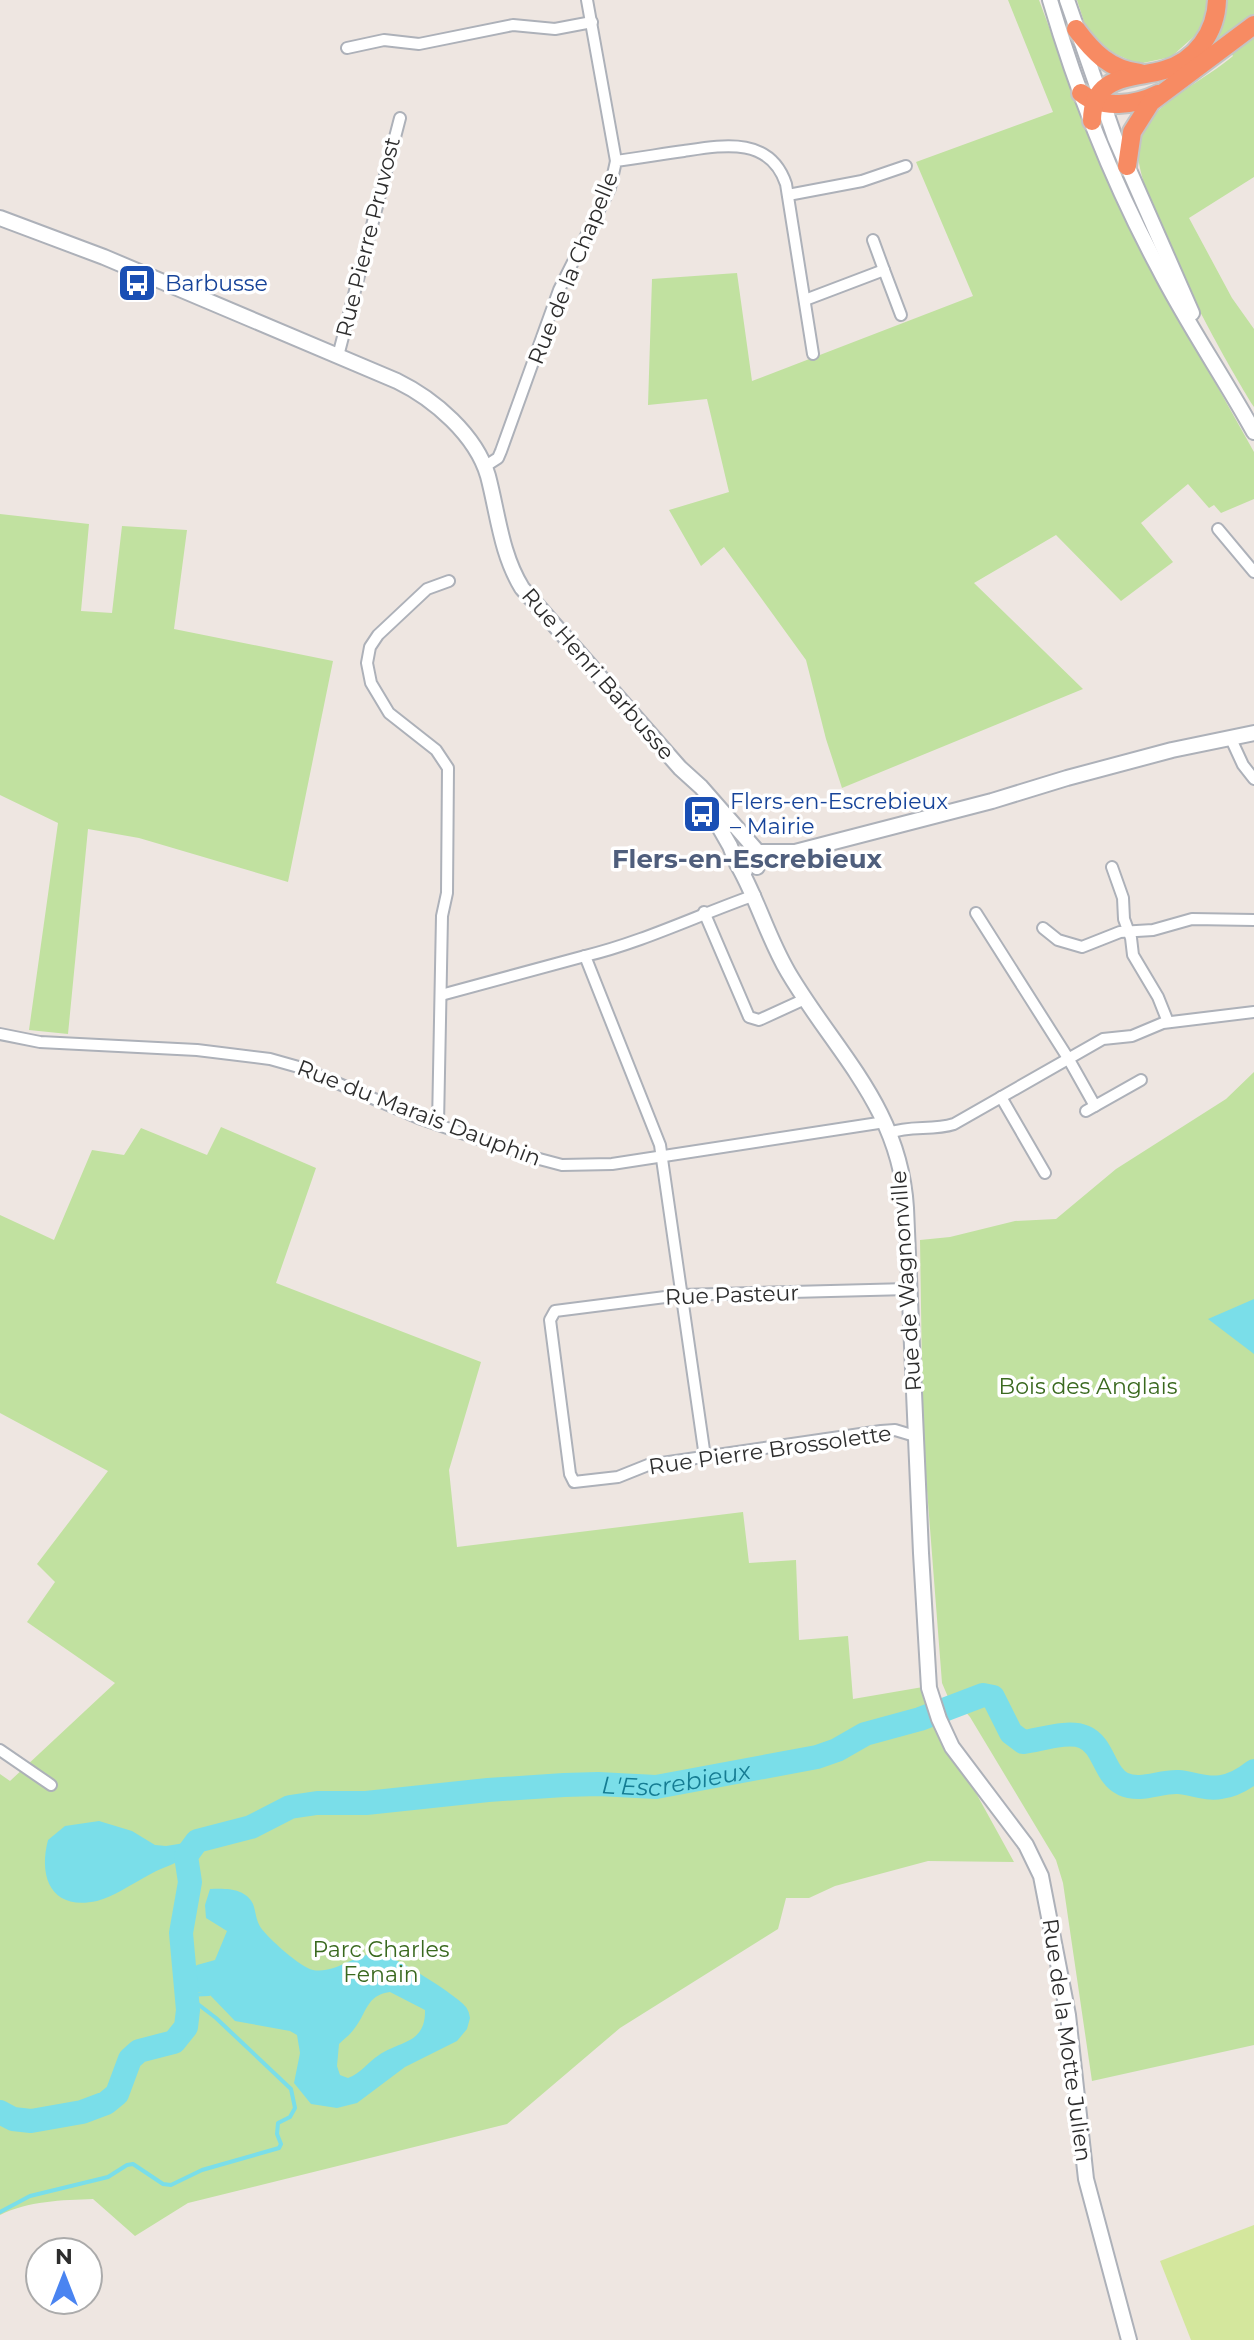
<svg xmlns="http://www.w3.org/2000/svg" width="1254" height="2340" viewBox="0 0 1254 2340" font-family="Montserrat,sans-serif">
<style>
.green{fill:#c1e1a0}
.pitch{fill:#d4e79d}
.water{fill:#7adee9;fill-rule:evenodd}
.lines{fill:none;stroke-linecap:round;stroke-linejoin:round}
.stream{stroke:#7adee9;stroke-width:4}
.river{stroke:#7adee9;stroke-width:24}
.street-casing{stroke:#adb1b9;stroke-width:14}
.secondary-casing{stroke:#adb1b9;stroke-width:18}
.highway-casing{stroke:#c4c4c4;stroke-width:22}
.street{stroke:#fff;stroke-width:10}
.secondary{stroke:#fff;stroke-width:14}
.highway{stroke:#f78b63;stroke-width:18}
.labels{text-anchor:middle;dominant-baseline:central;stroke-width:7;stroke-linejoin:round;paint-order:stroke}
.street-label{font-size:22px;fill:#2d2d2d;stroke:#fff}
.transit-label{font-size:22px;fill:#164399;stroke:#fff;text-anchor:start}
.park-label{font-size:22px;fill:#3a691f;stroke:#fff}
.water-label{font-size:24px;font-style:italic;fill:#157c93;stroke:#fff}
.quarter-label{font-size:26px;font-weight:bold;fill:#4f5e7c;stroke:#fff}
</style>
<rect width="100%" height="100%" fill="#eee6e1"/>
<g class="green">
<polygon points="1008,0 1039,0 1089,135 1132,234 1254,452 1254,499 1221,513 1214,505 1209,508 1188,484 1141,523 1173,562 1121,601 1056,535 974,583 1083,689 842,788 826,739 806,660 724,547 701,566 669,510 729,492 707,399 648,405 652,279 737,273 752,381 973,296 916,162 1053,112"/>
<path d="M1077,0H1254V177L1189,218L1232,298L1254,329V407C1228,367 1119,173 1140,134C1159,99 1204,81 1233,56L1222,41L1199,32L1171,57L1138,64L1111,52L1086,28Z"/>
<polygon points="0,514 89,524 81,611 112,613 122,526 187,530 174,629 333,661 288,882 139,838 88,829 68,1034 29,1030 58,823 0,795"/>
<polygon points="1254,1072 1254,2045 1092,2081 1063,1883 1056,1860 970,1717 957,1702 951,1704 942,1683 923,1438 920,1240 950,1237 1015,1221 1056,1219 1116,1169 1226,1099"/>
<path d="M221,1127L316,1168L276,1283L481,1362L449,1470L457,1547L743,1512L749,1563L796,1560L799,1640L848,1636L853,1699L923,1687L928,1706L1014,1862L928,1861L835,1886L809,1898H786L778,1929L620,2028L507,2124L188,2203L135,2236L93,2199C62,2200 28,2201 0,2215V1774L10,1781L115,1683L27,1622L55,1582L37,1564L108,1471L0,1413V1215L54,1240L92,1150L124,1155L141,1128L207,1155Z"/>
</g>
<polygon class="pitch" points="1254,2225 1254,2340 1191,2340 1160,2261"/>
<g class="water">
<polygon points="1254,1299 1254,1354 1208,1319"/>
<path d="M99,1821L132,1831L155,1845L166,1846L197,1841C179,1868 173,1861 147,1876C132,1884 113,1897 97,1901C52,1911 38,1878 48,1840L65,1826Z"/>
<path d="M210,1889C225,1888 246,1888 253,1904C256,1912 256,1921 261,1928C269,1939 300,1967 313,1970C335,1974 355,1954 378,1953C390,1953 458,1996 466,2007C469,2012 469,2013 470,2018L467,2029L457,2041L405,2067L357,2103L337,2108L311,2104L294,2083L300,2053L297,2035L290,2031L235,2021L209,1994L186,1990V1974L197,1965L215,1960L227,1931L206,1918L205,1905ZM390,1992L425,2010C426,2044 399,2041 379,2055C367,2063 361,2073 348,2078L340,2075L337,2066L339,2044C344,2039 350,2035 354,2029C367,2013 366,1995 390,1992Z"/>
</g>
<g class="lines">
<polyline class="stream" points="0,2212 30,2196 108,2177 127,2165 133,2164 163,2184 171,2185 202,2170 279,2148 281,2144 277,2134 278,2123 290,2117 295,2108 291,2089 216,2018 186,1995 209,1994"/>
<path class="river" id="s1" d="M0,2112L13,2119L31,2121L82,2112L106,2103L117,2094L130,2059L139,2051L174,2042L186,2027L188,2010L181,1933L190,1882L186,1856L197,1841L251,1827L290,1807L317,1803H366L488,1790L564,1785L598,1784L656,1787L817,1757L837,1750L865,1734L920,1719L983,1695L993,1697L1011,1733L1023,1742C1040,1740 1068,1730 1084,1737C1104,1745 1104,1775 1123,1784C1141,1792 1160,1781 1178,1782C1193,1783 1206,1790 1221,1787C1234,1785 1244,1779 1254,1771"/>
<g class="street-casing">
<g id="street">
<polyline points="587,0 616,161"/>
<polyline points="347,48 384,40 419,44 513,25 555,29 592,22"/>
<polyline points="788,195 862,181 906,166"/>
<polyline points="873,240 884,270"/>
<polyline points="805,300 884,270 901,315"/>
<polyline points="338,356 400,118"/>
<path d="M484,467L498,458L501,451L559,290L610,188L616,161C639,158 662,154 684,151C723,145 770,136 786,184L813,354"/>
<polyline points="1218,529 1254,572"/>
<polyline points="1231,739 1243,765 1254,779"/>
<polyline points="1112,867 1123,898 1124,919 1131,938 1133,955 1158,997 1168,1022"/>
<polyline points="704,912 749,1017 759,1020 805,999"/>
<polyline points="976,913 1068,1058 1095,1106"/>
<polyline points="1043,928 1058,940 1082,947 1120,932 1153,930 1192,919 1254,920"/>
<polyline points="441,995 585,956"/>
<polyline points="0,1034 40,1042 197,1050 270,1059 302,1068 421,1119 528,1156 562,1165 612,1164 885,1122"/>
<polyline points="1001,1097 1045,1173"/>
<polyline points="1086,1111 1141,1080"/>
<polyline points="438,1125 442,916 447,893 448,768 436,750 389,713 371,683 367,663 370,647 378,635 427,589 449,581"/>
<path d="M889,1133C911,1125 932,1131 954,1124L1103,1039L1132,1036L1163,1023L1254,1012"/>
<polyline points="909,1289 681,1295 555,1311 550,1320 570,1474 574,1482 618,1477 648,1465 881,1431 895,1430 915,1436"/>
<path d="M705,1457L660,1145L585,956C643,942 698,915 755,895"/>
<polyline points="0,1750 51,1785"/>
</g>
</g>
<g class="secondary-casing">
<g id="secondary">
<path d="M1050,0C1077,92 1113,183 1158,267C1187,324 1223,376 1254,432"/>
<polyline points="1067,0 1115,138 1192,313"/>
<path d="M0,218L104,257L397,381C434,399 476,435 488,476C498,514 501,554 522,588L680,768L701,787L757,851L760,860L757,867"/>
<polyline points="706,804 730,846 737,864 745,871"/>
<polyline points="758,852 795,852 992,801 1067,778 1172,750 1254,733"/>
<path d="M739,867C758,901 768,938 788,972C835,1052 900,1107 906,1208L921,1553L929,1688L939,1719L952,1747L1026,1845L1041,1876L1068,2015L1086,2179L1129,2340"/>
</g>
</g>
<g class="highway-casing">
<g id="highway">
<path d="M1076,29C1093,52 1110,70 1140,73"/>
<path d="M1081,93C1101,110 1136,105 1158,94"/>
<path d="M1092,121C1092,74 1132,79 1164,70C1196,61 1216,32 1217,0"/>
<polyline points="1127,166 1132,132 1151,102 1254,25"/>
</g>
</g>
<use href="#street" class="street"/>
<use href="#secondary" class="secondary"/>
<use href="#highway" class="highway"/>
</g>
<defs>
<g id="bus-square" transform="scale(2)"><rect x="-9" y="-9" width="18" height="18" rx="4" fill="#1a4fb4" stroke="#fff"/><path d="M-5-6H5V4H4V6H2V4H-2V6H-4V4H-5ZM-3.5-4V0h7V-4ZM-3.5 1.2v1.5H-2V1.2ZM2 1.2v1.5H3.5V1.2Z" fill="#fff"/></g>
</defs>
<g fill-rule="evenodd">
<use href="#bus-square" x="137" y="283"/>
<use href="#bus-square" x="702" y="814"/>
</g>
<g class="labels">
<g class="street-label">
<text transform="translate(368 237) rotate(-76)">Rue Pierre Pruvost</text>
<text transform="translate(573 268) rotate(-68)">Rue de la Chapelle</text>
<text transform="translate(598 674) rotate(49)">Rue Henri Barbusse</text>
<text transform="translate(419 1113) rotate(21)">Rue du Marais Dauphin</text>
<text transform="translate(906 1281) rotate(-94)">Rue de Wagnonville</text>
<text transform="translate(732 1295) rotate(-2)">Rue Pasteur</text>
<text transform="translate(770 1450) rotate(-8)">Rue Pierre Brossolette</text>
<text transform="translate(1067 2040) rotate(82)">Rue de la Motte Julien</text>
</g>
<g class="transit-label">
<text x="165" y="283">Barbusse</text>
<text x="730" y="801">Flers-en-Escrebieux<tspan x="730" dy="25">– Mairie</tspan></text>
</g>
<g class="park-label">
<text x="1088" y="1386">Bois des Anglais</text>
<text x="381" y="1949">Parc Charles<tspan x="381" dy="25">Fenain</tspan></text>
</g>
<g class="water-label">
<text stroke="none"><textPath href="#s1" startOffset="908">L'Escrebieux</textPath></text>
</g>
<g class="quarter-label">
<text x="747" y="859">Flers-en-Escrebieux</text>
</g>
</g>
<g transform="translate(64 2276)"><circle r="38" fill="#ffffff" stroke="#ababab" stroke-width="2"/>
<path d="M0-6L14 30L0 20L-14 30Z" fill="#4a84f1"/>
<text y="-12" font-size="22" font-weight="bold" text-anchor="middle" fill="#2d2d2d">N</text>
</g>
</svg>
